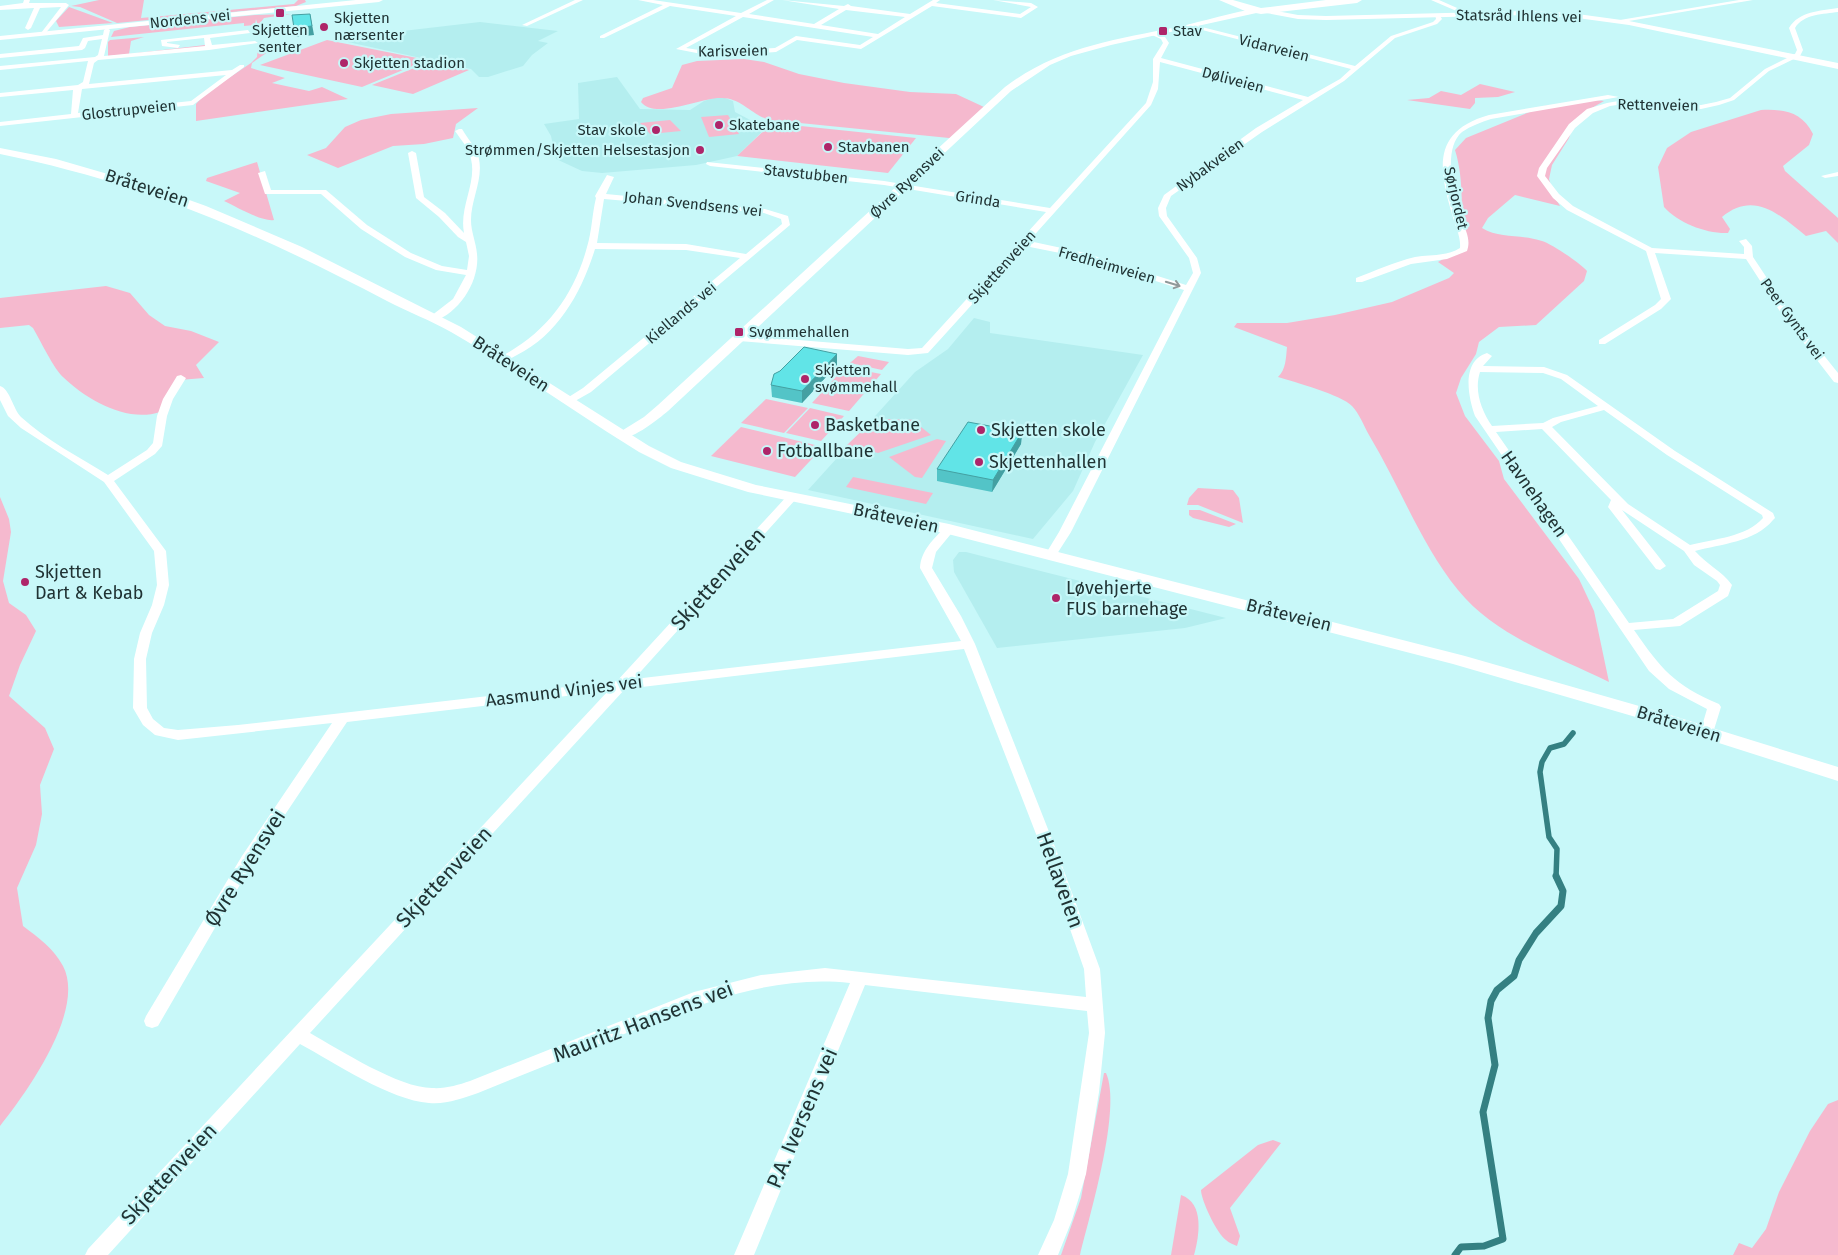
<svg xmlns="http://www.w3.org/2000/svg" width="1838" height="1255" viewBox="0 0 1838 1255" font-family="'Fira Sans',sans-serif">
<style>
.built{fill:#b4eeef}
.green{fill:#f5b9ce}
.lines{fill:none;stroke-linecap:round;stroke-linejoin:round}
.stream-far1{stroke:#348082;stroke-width:5.5}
.stream{stroke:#348082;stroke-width:7}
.minor{fill:#fff;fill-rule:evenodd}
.tertiary{fill:#fff;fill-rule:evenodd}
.secondary{fill:#fff;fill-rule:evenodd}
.primary{fill:#fff;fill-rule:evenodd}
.wall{fill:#53c4c7}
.shaded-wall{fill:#44a0a2}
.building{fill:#61e4e7;stroke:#44a0a2}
.oneway{stroke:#90999a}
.poi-dot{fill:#ae2569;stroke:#c8f8f9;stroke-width:2}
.labels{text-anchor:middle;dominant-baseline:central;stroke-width:4.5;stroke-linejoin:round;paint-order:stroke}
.far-street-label{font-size:15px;fill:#203334;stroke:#c8f8f9}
.far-poi-label{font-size:15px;fill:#203334;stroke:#c8f8f9;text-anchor:start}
.street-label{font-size:18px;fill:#203334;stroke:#c8f8f9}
.poi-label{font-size:18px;fill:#203334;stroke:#c8f8f9;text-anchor:start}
.near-street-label{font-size:21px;fill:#203334;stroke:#c8f8f9}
</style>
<rect width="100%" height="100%" fill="#c8f8f9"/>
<g class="built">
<polygon points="480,22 558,31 538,41 548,43 532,55 523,66 488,77 479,77 471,69 334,39"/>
<polygon points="617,77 640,109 690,110 704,101 720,96 733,101 735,112 756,123 773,121 737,156 696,165 602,173 582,171 556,159 551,136 544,124 579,119 578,83"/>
<polygon points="974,318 990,322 990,333 1143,355 1095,442 1073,491 1033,539 808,490 915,372 948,349"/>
<polygon points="959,552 966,552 1226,618 1185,628 997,648 954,572 953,560"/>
</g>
<g class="green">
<polygon points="99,0 144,0 141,18 294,4 298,0 305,0 306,2 296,6 117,23 80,7 71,6"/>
<polygon points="69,7 113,23 59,27 56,21"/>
<polygon points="291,14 264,18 258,26 256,19 255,25 244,26 244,23 111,37 114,31 130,27 255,15"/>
<polygon points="144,37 131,41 129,54 205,45 205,47 108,56 108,42 110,40"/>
<polygon points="327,40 427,60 362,87 260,65"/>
<polygon points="278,45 252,63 251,68 285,78 272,83 309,91 322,87 348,99 196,121 196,104 205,94 251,63 257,57 258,47"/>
<path d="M744,59L764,62L799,74L844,83L910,92L956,94L984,107L959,139L770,120C751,115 741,97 720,98C700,98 655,120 641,102L643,98L672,88L682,65L697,61Z"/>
<polygon points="429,62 469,70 413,94 372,85"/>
<polygon points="1480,84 1515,92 1498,97 1475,98 1475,103 1470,109 1407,100 1429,98 1441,91 1461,95"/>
<path d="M1596,100L1604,101L1590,109L1573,125L1569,138L1552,165L1549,179L1554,196L1560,206L1515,195L1488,218L1482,228C1500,239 1522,234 1542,241C1552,244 1580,263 1587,271L1584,281L1536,325L1499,327L1479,342L1476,354L1461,378L1456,393L1465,416L1499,461L1504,479L1579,579L1594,611L1609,682C1558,657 1495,636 1458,590C1420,543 1400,486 1369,435C1364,426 1359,413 1352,406C1342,395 1294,382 1278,377C1286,370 1286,357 1287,347L1234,327L1237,323H1287L1335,315L1392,302L1449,278L1454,273L1438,262L1464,247C1460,214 1465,182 1455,150L1466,138L1544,106Z"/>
<polygon points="478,108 456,124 453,138 424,144 393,146 338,168 307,155 326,148 345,127 361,120 391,114"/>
<path d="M1761,110C1785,109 1802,112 1813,134L1809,145L1783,166L1785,171L1838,218V243L1826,231L1806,236C1780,215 1754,190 1722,217L1730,229L1728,233C1707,234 1678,223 1664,207L1658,167L1667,148L1691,132Z"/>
<polygon points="728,115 739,134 709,137 701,117"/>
<polygon points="670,120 681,131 650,134 640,123"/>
<polygon points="772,123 916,138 888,173 737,156"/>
<path d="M257,162L274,220C262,222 237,207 224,201L240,193L206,181L207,178Z"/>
<path d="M106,286L130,293L149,315L165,326L191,331L219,342L196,365L204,378L179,380L160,412C127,423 87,400 63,377C54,369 40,340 33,328L29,325L0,328V298Z"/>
<polygon points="858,356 889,362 882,370 850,363"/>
<polygon points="845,367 881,374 849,411 812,403"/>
<polygon points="766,399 808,408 784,433 741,423"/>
<polygon points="810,408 844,416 821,441 786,433"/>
<polygon points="885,419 920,420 921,427 931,435 878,453 847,445 872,421"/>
<polygon points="741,427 823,447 795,477 711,456"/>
<polygon points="937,439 946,441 922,478 915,477 889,457"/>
<polygon points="853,477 933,493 926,504 846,487"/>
<polygon points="1198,488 1233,490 1239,498 1243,523 1198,505 1187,505 1189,498"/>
<path d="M0,497L9,519L11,532L3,581L9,603L26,615L36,631L20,665L9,696L45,728L54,749L40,785L42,814L36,845L17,888L23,926C39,938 53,948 63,966C86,1010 27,1092 0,1126Z"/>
<polygon points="1189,510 1200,510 1236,524 1229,527 1193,518 1189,515"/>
<path d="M1104,1073H1106C1122,1108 1090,1214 1080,1255H1061L1081,1198Z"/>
<polygon points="1838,1100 1838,1255 1733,1255 1739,1243 1752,1248 1766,1229 1779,1192 1810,1131 1828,1104"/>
<path d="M1273,1140L1281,1143L1230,1208L1240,1236L1237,1246C1233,1244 1229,1243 1226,1240C1217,1234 1201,1200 1201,1190L1258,1145Z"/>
<path d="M1181,1195C1205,1203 1199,1237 1194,1255H1171Z"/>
</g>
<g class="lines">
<polyline class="stream-far1" points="1556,877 1557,849 1549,837 1540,772 1542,762 1550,748 1564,744 1573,733"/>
<polyline class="stream" points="1455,1255 1461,1247 1484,1246 1503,1239 1483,1112 1495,1065 1488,1018 1491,1001 1497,990 1514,976 1519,960 1536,933 1561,906 1563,891 1556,876"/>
<g class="minor">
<polygon points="24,0 30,0 29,3 66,3 69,5 44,35 41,33 61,7 40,8 31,28 28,30 25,28 34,8 0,10 0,6 23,3"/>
<polygon points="575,0 583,0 527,26 522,25"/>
<path d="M638,0H653L741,13L767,0H774L749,14L814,24L839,9L782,0L844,6L848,4L851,6L910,14L933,0H940L936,3L1020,14L1031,7L993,0L1031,3L1038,7L1021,18L932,6L861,49L797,40L776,52L712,56L676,49L736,16L670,6L604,38H600V36L663,5ZM846,10L905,17L878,34L821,25ZM743,17L873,37L860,45L796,36L775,48L712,52L686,48Z"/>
<polygon points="1431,0 1439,0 1473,15 1468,16"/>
<polygon points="1739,0 1753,0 1617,23 1614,21"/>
<path d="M1838,8V12C1824,14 1803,14 1795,28L1803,50L1800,56L1769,71L1734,100L1719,105L1701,109L1624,104L1610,106L1593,113L1575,128L1547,168L1545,176L1559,194L1573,206L1652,248L1744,254V247L1739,241L1746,239L1752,246L1753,257L1790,313L1838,373V383L1834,382L1783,316L1746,259L1655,253L1671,299L1661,309L1605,344H1599V340L1655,305L1661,299L1646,251L1567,210L1553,198L1537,176L1539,168L1569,124L1587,109L1607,103L1624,100L1701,105L1716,102L1730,98L1765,69L1795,54L1797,50L1789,28C1799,11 1820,11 1838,8Z"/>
<path d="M1435,14H1439L1442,19L1437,24L1395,38L1344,81L1262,132L1171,196L1166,208L1167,216L1197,258L1201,273L1071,532L1055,557H1047L1045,555L1059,532L1184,290L1080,257L1025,246L928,353L908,355L739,341L734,338L739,335L908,349L922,348L1046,212L884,185L710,166L706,164L707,162L884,181L1050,208L1146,103L1153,82V59L1163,43L1161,39L1152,35V33L1165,37L1169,43L1161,58L1308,97L1340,79L1351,69L1187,26L1190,24L1355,66L1391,36L1433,22L1436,19ZM1160,62L1303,100L1256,128L1164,195L1158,208L1159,216L1189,258L1193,273L1186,285L1085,253L1029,241L1151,105L1158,89Z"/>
<path d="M107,28L110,30L104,56L205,46L204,38L167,42V43L180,45L178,48L162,46L161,40L248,30L250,33L210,38L212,45L255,41L258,43L209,50L98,60L94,63L89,84L232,70L240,65H244V67L193,105L0,126V122L71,114L73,90L0,97V93L78,85L83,82L88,61L0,70V66L95,57L98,55L102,39L88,41L85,48L82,50L0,58V54L79,46L83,38L103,35L104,30ZM226,75L191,101L78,113L82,89Z"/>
<path d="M1608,95L1619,97L1491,119C1481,122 1471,126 1462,132C1441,150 1455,199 1462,221C1466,231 1471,240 1467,251L1447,259L1411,264L1362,282H1356V278C1375,271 1394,262 1415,257C1430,254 1446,257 1460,248C1461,236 1455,226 1452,214C1438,167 1433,131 1489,115Z"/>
<path d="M459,129H462C466,136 471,142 475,148C488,172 471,196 471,220C471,232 476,242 477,254C480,280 460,313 434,321L429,318L431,316L453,299L466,275L436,270L405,257L361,229L321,194H265L258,173L265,171L271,190H326L367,225L411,253L442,266L467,270L469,256L466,242L458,237L439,217L416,198L408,153L412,151L416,153L424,197L445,213L464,233C459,207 477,183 471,159C469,148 461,140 455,131Z"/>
<polygon points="1838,172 1838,176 1825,178 1821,176"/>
<path d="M607,175L614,177L606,194L765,209L788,216L790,225L591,392L568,405L563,402L564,400L583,388L740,258L686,250L595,249C582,291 559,334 517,355C511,358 506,362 500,361V357C545,334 574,296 587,247C592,231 592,214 596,198L595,196ZM604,199L764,213L781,219L782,224L746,254L686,244L597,243Z"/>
<path d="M1487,353L1492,356L1483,366L1544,367L1567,375L1675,451L1773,513L1775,518L1773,520C1755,542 1721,544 1695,551C1706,564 1722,571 1732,585L1728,596L1680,626L1634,630C1661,669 1674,685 1719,704L1721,707L1712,736H1702L1700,733L1707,709L1669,689L1649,671L1475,416C1468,397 1461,361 1487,353ZM1480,372L1543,373L1561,379L1598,406L1553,418L1543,423L1492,426C1481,410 1474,390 1480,372ZM1604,410L1667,455L1762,515L1763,518C1747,537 1713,539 1690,545L1628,504L1552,427L1561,422ZM1542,429L1611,500L1608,507L1656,569L1660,570L1666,566L1622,510L1684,551L1694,565L1717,581L1720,585L1718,591L1673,619L1629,623L1496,432Z"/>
<path d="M181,375L186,378L173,399L167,416L162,446L155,454L114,481L166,551L169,585L164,605L152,633L146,659L147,708L153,719L164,728L178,730L238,725L617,681L788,495H796L798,497L796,499L634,679L961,641L920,568C921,550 934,539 945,527H953L955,529L936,552L932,568L961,616L975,644L1057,852L1100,969L1105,1033L1099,1092L1086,1174L1072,1220L1058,1255H1038L1054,1220L1068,1174L1089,1033L1087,1011L865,985L754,1255H734L850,983C768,974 693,1007 619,1036C572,1055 525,1074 478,1093C463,1098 445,1105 429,1103C390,1100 335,1063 300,1044L108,1255H85L88,1249L608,691L347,722L252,864L158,1026L152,1028L146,1026L144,1021L146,1016L242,856L332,723L178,740L155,735L143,725L133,708L134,659L140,633L152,605L157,585L154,551L104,482L21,428L8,416L0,400V386C10,389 13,409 21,417C46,440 79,457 108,475L147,450L153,443L157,416L163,399L177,376ZM964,649L1043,852L1084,969L1086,997L825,968L761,975L694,992L470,1081C458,1085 445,1089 432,1088C399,1088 340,1050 310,1033L625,689Z"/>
</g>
<g class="tertiary">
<polygon points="356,0 383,0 379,2 0,40 0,36"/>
<path d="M1260,8L1298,15L1326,16L1527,11L1570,13L1629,21L1838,63V69L1629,25L1570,17L1527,15L1326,20L1298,19L1261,12L1111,45L1071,56L1050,65L1011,91L668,411C657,420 632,441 617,438L615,435L644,417L658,405L1005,87C1058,47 1114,40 1177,27C1205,21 1232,12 1260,8Z"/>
</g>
<path class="secondary" d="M0,148L56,159L156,188L206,206L302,247L461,327L649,446L681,462L756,485L949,524L1465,656L1667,714L1838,767V781L1653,722L1453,664L948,534L748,492L671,468L639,452C576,413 515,369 451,332C430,320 408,312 387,301C257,233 144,183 0,154Z"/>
<polygon class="primary" points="1219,0 1233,0 1261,8 1326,0 1362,0 1357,3 1261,14 1245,11"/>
</g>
<g class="wall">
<polygon points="837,365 802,403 772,397 771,385"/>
<polygon points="1022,432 1021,444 992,492 937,481 937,469"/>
</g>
<g class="shaded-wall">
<polygon points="310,14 314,35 296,37 294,28"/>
<polygon points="837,354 837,365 802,403 802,391"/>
<polygon points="1022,432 1021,444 992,492 993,480"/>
</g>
<g class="building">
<polygon points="310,14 312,26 294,28 292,15"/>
<polygon points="804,347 837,354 802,391 771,385 774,374 780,371"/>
<polygon points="968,422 1022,432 993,480 937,469"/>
</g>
<defs><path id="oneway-shaft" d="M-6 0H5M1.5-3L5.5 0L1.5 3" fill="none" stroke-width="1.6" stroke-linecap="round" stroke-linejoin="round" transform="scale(1.25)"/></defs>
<use class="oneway" href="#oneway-shaft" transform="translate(1173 284) rotate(17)"/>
<g class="poi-dot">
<rect x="275" y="8" width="10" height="10" rx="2.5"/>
<circle cx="324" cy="27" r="5"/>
<rect x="1158" y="26" width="10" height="10" rx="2.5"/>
<circle cx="344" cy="63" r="5"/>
<circle cx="719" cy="125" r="5"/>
<circle cx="656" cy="130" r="5"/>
<circle cx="828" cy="147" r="5"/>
<circle cx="700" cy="150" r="5"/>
<rect x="734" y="327" width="10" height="10" rx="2.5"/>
<circle cx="805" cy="379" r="5"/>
<circle cx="815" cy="425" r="5"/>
<circle cx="981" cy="430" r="5"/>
<circle cx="767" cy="451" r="5"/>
<circle cx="979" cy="462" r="5"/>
<circle cx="25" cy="582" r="5"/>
<circle cx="1056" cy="598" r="5"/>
</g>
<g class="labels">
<g class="far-street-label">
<text transform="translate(1519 16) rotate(1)">Statsråd Ihlens vei</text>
<text transform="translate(190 19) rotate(-6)">Nordens vei</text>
<text transform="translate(1274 48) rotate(14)">Vidarveien</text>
<text transform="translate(733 51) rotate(-1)">Karisveien</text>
<text transform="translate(1233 80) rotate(15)">Døliveien</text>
<text transform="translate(1658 105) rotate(1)">Rettenveien</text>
<text transform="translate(129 110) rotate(-6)">Glostrupveien</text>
<text transform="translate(1210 165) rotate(-36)">Nybakveien</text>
<text transform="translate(806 174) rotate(6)">Stavstubben</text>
<text transform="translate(907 183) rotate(-43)">Øvre Ryensvei</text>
<text transform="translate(1456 198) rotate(77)">Sørjordet</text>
<text transform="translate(978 199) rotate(9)">Grinda</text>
<text transform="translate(693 204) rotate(6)">Johan Svendsens vei</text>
<text transform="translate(1107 265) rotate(16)">Fredheimveien</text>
<text transform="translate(1002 267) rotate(-48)">Skjettenveien</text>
<text transform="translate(681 313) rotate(-40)">Kiellands vei</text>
<text transform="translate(1792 319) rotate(54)">Peer Gynts vei</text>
</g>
<g class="far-poi-label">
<text x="334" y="18">Skjetten<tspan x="334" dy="17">nærsenter</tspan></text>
<text x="280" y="30" text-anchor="middle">Skjetten<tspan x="280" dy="17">senter</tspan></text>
<text x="1173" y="31">Stav</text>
<text x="354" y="63">Skjetten stadion</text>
<text x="729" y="125">Skatebane</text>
<text x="646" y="130" text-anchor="end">Stav skole</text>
<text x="838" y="147">Stavbanen</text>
<text x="690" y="150" text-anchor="end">Strømmen/Skjetten Helsestasjon</text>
<text x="749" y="332">Svømmehallen</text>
<text x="815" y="370">Skjetten<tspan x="815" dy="17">svømmehall</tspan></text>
</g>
<g class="street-label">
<text transform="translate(147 188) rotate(18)">Bråteveien</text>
<text transform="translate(511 364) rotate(33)">Bråteveien</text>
<text transform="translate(1534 494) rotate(55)">Havnehagen</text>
<text transform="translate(896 518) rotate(12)">Bråteveien</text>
<text transform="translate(1289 615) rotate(14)">Bråteveien</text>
<text transform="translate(564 691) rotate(-7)">Aasmund Vinjes vei</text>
<text transform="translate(1679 724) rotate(17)">Bråteveien</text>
</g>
<g class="poi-label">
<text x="825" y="425">Basketbane</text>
<text x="991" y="430">Skjetten skole</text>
<text x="777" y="451">Fotballbane</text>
<text x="989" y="462">Skjettenhallen</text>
<text x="35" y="572">Skjetten<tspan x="35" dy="21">Dart &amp; Kebab</tspan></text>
<text x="1066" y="588">Løvehjerte<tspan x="1066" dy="21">FUS barnehage</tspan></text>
</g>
<g class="near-street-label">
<text transform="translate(718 579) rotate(-48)">Skjettenveien</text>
<text transform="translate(245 868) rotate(-58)">Øvre Ryensvei</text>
<text transform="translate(444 877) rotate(-47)">Skjettenveien</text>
<text transform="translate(1060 880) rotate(70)">Hellaveien</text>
<text transform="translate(643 1022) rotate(-21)">Mauritz Hansens vei</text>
<text transform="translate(802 1118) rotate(-67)">P.A. Iversens vei</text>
<text transform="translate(169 1174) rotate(-47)">Skjettenveien</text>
</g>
</g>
</svg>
